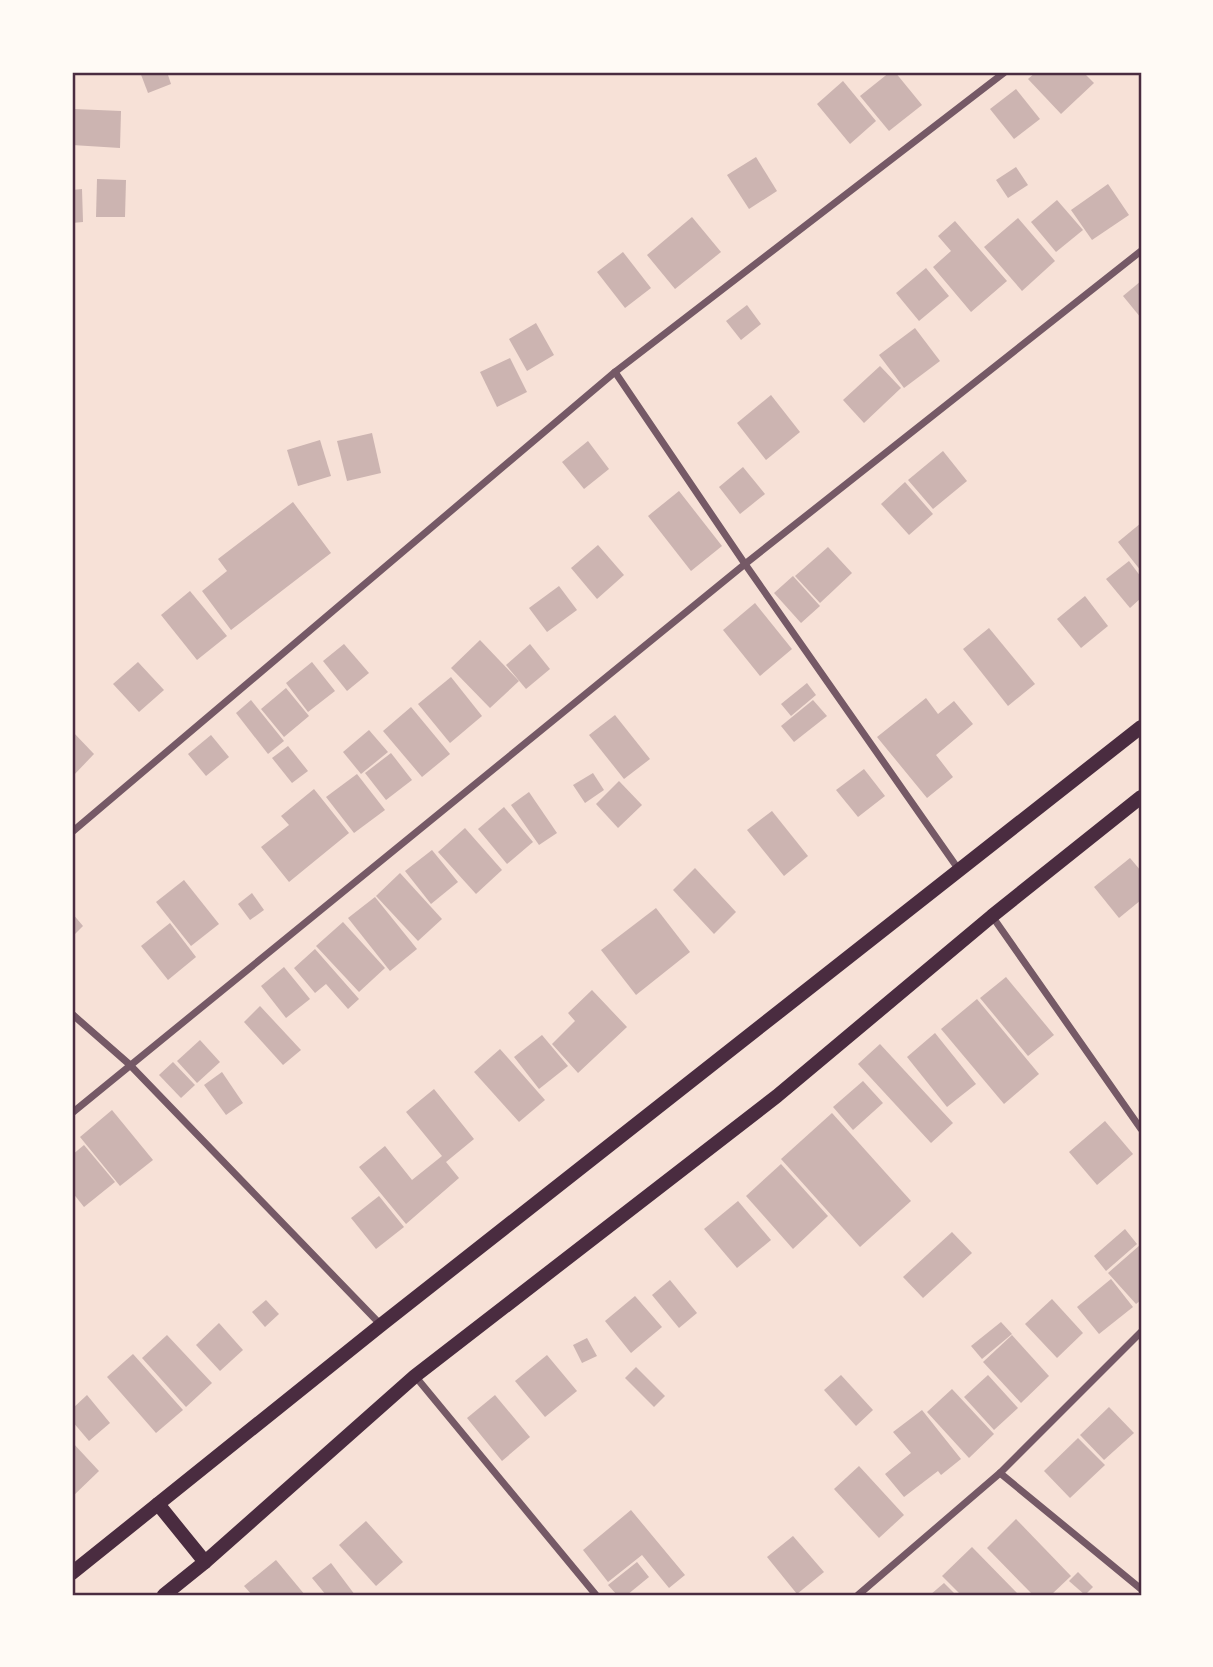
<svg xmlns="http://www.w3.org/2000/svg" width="1213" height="1667" viewBox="0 0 1213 1667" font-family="Quicksand,sans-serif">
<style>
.building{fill:#ccb4b1}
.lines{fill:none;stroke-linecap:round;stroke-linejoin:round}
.minor{stroke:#755966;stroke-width:7}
.secondary{stroke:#4a2c40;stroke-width:14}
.neatline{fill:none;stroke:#4a2c40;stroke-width:2.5}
</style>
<rect width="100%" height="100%" fill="#f7e1d7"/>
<g class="building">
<polygon points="140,72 167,72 171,84 148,93"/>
<polygon points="890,72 895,72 922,105 889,131 860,96"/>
<polygon points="1036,72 1083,72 1094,83 1061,114 1028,79"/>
<polygon points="843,81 876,121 850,144 817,104"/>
<polygon points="1016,89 1040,119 1014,139 990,109"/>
<polygon points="74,109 121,111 120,148 72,145"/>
<polygon points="756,157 777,191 749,209 727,175"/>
<polygon points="1016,167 1028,185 1008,198 996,180"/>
<polygon points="97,179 126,180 125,217 96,217"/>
<polygon points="1108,184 1129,215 1092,240 1071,210"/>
<polygon points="82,189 83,222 72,223 72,190"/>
<polygon points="1057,200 1083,230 1056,252 1031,222"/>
<polygon points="692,217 721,252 675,289 647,255"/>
<polygon points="1018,218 1055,261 1022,291 984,247"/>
<polygon points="955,221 1007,281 971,312 933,267 951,251 938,236"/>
<polygon points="623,252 651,288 625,308 597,272"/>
<polygon points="926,268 949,296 919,321 896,293"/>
<polygon points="1141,281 1141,318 1123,296"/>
<polygon points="747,305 761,324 741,340 726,321"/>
<polygon points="536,323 554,355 527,371 509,339"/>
<polygon points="915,328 940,361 904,388 879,355"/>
<polygon points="510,358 527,392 497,407 480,372"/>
<polygon points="880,366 901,388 864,423 843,400"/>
<polygon points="771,395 800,432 766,460 737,423"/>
<polygon points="372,433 381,473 347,481 337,441"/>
<polygon points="320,440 331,476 298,486 287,450"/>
<polygon points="588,441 609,469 584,489 562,462"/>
<polygon points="943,451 967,481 933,509 908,480"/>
<polygon points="743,467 765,494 740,514 719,487"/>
<polygon points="905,482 933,514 909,535 881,504"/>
<polygon points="679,491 722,546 691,571 648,516"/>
<polygon points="293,502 331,553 231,630 202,591 227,571 218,559"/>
<polygon points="1141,523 1141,571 1118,542"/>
<polygon points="598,545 624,575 597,599 571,568"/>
<polygon points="828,547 852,573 820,603 795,576"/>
<polygon points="1129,561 1141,577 1141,598 1130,608 1106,579"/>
<polygon points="793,576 820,606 801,623 774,593"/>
<polygon points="559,586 577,610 547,632 529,608"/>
<polygon points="190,591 227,636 197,660 161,615"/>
<polygon points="1085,596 1108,626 1081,648 1057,619"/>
<polygon points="755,603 792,649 760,676 723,630"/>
<polygon points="989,628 1035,684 1008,706 963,649"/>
<polygon points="480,640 519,681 490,708 451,668"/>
<polygon points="344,644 369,673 347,691 323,661"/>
<polygon points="530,644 550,669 526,689 506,665"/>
<polygon points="138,662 164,690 139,712 113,684"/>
<polygon points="312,662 335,691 308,712 286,683"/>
<polygon points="451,677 482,716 450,743 418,704"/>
<polygon points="807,683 816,695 791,716 781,704"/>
<polygon points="286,688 309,716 284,737 261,709"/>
<polygon points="926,698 938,714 954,701 973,724 936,755 953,777 927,798 877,737"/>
<polygon points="251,700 284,741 268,754 236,713"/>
<polygon points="813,700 827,716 794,742 781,726"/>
<polygon points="411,707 450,754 422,777 383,731"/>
<polygon points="615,715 650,759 624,779 589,735"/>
<polygon points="369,730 388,752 361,774 343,752"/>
<polygon points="72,731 94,754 72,777"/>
<polygon points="211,735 229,757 206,776 188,754"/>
<polygon points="288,746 308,771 292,783 272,758"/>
<polygon points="391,753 412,780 386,800 365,773"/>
<polygon points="864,769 885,796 858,817 836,790"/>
<polygon points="593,773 604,790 585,803 573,785"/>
<polygon points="357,774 385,810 354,833 326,797"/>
<polygon points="619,781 642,805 618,828 596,804"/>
<polygon points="314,789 349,833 289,882 261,847 289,825 281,816"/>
<polygon points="529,792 557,833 539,845 511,805"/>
<polygon points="504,807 533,842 507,864 478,829"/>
<polygon points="772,811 808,856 784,876 747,830"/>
<polygon points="465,828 502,870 476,894 438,852"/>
<polygon points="432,850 458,882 431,904 405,871"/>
<polygon points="1130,858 1141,871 1141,900 1119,918 1094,887"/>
<polygon points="695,868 736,912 714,934 673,890"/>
<polygon points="400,873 442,919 418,941 376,896"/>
<polygon points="184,880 219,924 191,946 156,902"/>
<polygon points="252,893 264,910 250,920 238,904"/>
<polygon points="375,897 417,949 390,971 348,918"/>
<polygon points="656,908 690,952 636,995 601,950"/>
<polygon points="72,913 83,926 72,937"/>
<polygon points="343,922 385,968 359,992 316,946"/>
<polygon points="170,923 196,957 168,980 141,946"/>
<polygon points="315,949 359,999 348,1009 326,984 315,993 294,968"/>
<polygon points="284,967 310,999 286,1018 261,986"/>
<polygon points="1006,977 1054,1035 1028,1056 980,998"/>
<polygon points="592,990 627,1027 578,1073 552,1044 575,1021 568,1013"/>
<polygon points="977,999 1039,1074 1004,1104 941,1029"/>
<polygon points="260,1006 301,1050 283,1065 244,1022"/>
<polygon points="935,1033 976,1084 947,1107 907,1057"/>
<polygon points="542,1035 568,1066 539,1089 514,1057"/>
<polygon points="200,1040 220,1062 197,1083 177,1061"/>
<polygon points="880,1044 953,1123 931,1143 858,1064"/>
<polygon points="500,1049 545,1100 519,1122 474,1072"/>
<polygon points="173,1062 195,1085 181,1098 159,1075"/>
<polygon points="222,1072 243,1103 226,1115 204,1085"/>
<polygon points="863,1081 883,1103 853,1130 833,1107"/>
<polygon points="434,1089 474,1139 446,1162 459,1178 406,1224 359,1167 385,1146 412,1180 442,1156 406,1112"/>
<polygon points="112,1110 153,1160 120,1186 80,1137"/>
<polygon points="832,1113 911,1201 860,1247 781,1159"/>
<polygon points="1105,1121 1133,1154 1097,1185 1069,1152"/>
<polygon points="84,1145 115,1182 84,1207 72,1192 72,1155"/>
<polygon points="781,1164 828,1216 793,1249 746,1196"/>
<polygon points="379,1196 404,1227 376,1249 351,1218"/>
<polygon points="738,1201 771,1240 737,1268 704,1229"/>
<polygon points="1125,1229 1137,1244 1106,1271 1094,1256"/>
<polygon points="952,1232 972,1253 923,1298 903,1277"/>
<polygon points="1140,1245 1141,1300 1136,1304 1108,1273"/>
<polygon points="1111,1279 1133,1307 1099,1334 1077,1307"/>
<polygon points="670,1280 697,1313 679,1328 652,1295"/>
<polygon points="635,1296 662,1327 631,1353 605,1321"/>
<polygon points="1052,1299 1083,1333 1057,1358 1025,1324"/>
<polygon points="266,1300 279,1314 265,1327 252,1312"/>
<polygon points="1001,1322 1012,1334 982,1359 971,1346"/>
<polygon points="219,1323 243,1350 220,1371 196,1345"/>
<polygon points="167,1335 212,1383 186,1407 142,1358"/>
<polygon points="1012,1335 1049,1376 1021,1403 983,1362"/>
<polygon points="587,1338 597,1356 582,1363 573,1345"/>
<polygon points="133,1354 183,1410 156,1433 107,1377"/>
<polygon points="547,1355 577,1391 545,1417 515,1381"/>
<polygon points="636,1367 665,1396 654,1407 625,1378"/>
<polygon points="841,1375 873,1410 856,1426 824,1390"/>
<polygon points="988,1375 1018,1408 994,1430 964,1397"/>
<polygon points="952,1389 994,1434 969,1458 927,1412"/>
<polygon points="87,1395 110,1423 89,1441 72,1421 72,1409"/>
<polygon points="495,1395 530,1437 502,1461 467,1418"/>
<polygon points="1109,1407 1134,1433 1104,1460 1080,1435"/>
<polygon points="922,1410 961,1459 941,1475 938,1471 904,1497 885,1474 911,1453 893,1432"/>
<polygon points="1078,1438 1105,1465 1070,1498 1044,1471"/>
<polygon points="72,1442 99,1471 72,1497"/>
<polygon points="859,1466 904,1515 879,1538 834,1489"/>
<polygon points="631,1510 685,1575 669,1588 642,1555 608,1582 583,1550"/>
<polygon points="1016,1519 1071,1576 1051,1595 1033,1595 987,1548"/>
<polygon points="366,1521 403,1562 376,1586 339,1545"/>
<polygon points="793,1536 824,1572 797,1594 767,1557"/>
<polygon points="972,1547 1019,1595 961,1595 942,1576"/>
<polygon points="276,1560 305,1595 252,1595 244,1586"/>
<polygon points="637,1562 649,1577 627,1595 617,1595 608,1585"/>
<polygon points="331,1563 355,1595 326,1595 312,1578"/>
<polygon points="1078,1572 1093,1587 1085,1595 1069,1581"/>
<polygon points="944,1583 956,1595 930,1595"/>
</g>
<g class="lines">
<g class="minor">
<polyline points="615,372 745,564 959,870"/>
<polyline points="72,832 615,372 1005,72"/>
<polyline points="992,916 1141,1129"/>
<polyline points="72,1014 129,1064 381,1325"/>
<polyline points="72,1113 745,564 1141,251"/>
<polyline points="415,1376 596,1595"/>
<polyline points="1000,1473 1141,1589"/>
<polyline points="858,1595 1000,1473 1141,1332"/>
</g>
<g class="secondary">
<polyline points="158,1504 205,1562"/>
<polyline points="72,1573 381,1325 1141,727"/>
<polyline points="164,1595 205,1562 415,1376 777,1096 992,916 1141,797"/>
</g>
</g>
<rect width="1213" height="1667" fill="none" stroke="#fffaf5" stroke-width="147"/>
<rect x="74" y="74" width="1066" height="1520" class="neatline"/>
</svg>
